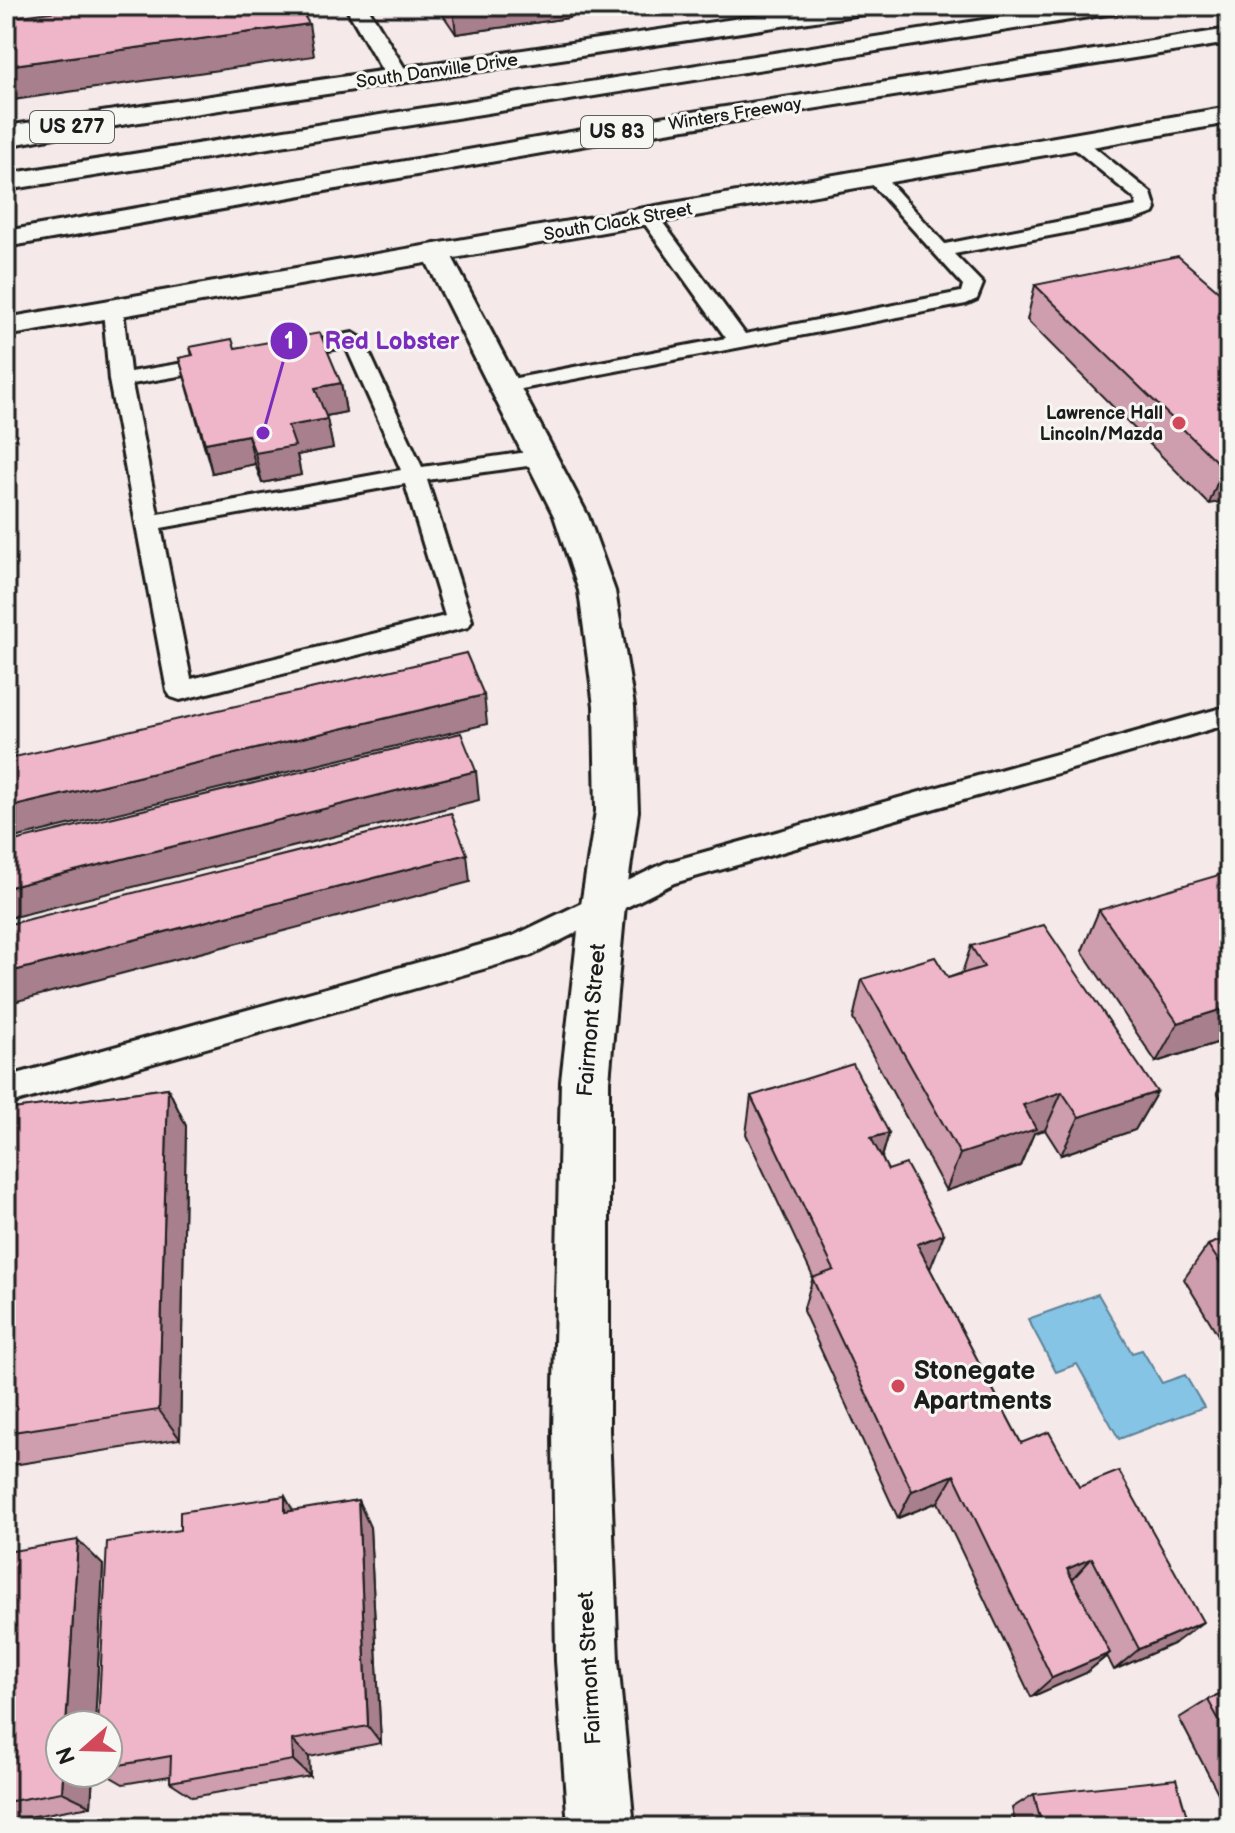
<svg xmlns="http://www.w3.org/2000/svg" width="1235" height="1833" viewBox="0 0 1235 1833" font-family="'Balsamiq Sans',sans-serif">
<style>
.water{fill:#86c4e6;stroke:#5c8195;stroke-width:2}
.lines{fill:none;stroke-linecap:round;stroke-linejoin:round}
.service-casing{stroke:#1c1c1c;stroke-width:6}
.minor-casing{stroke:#1c1c1c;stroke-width:6}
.secondary-casing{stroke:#1c1c1c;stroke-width:6}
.motorway-casing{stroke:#1c1c1c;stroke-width:6}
.service{fill:#f6f6f2;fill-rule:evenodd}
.minor{fill:#f6f6f2;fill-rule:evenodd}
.secondary{fill:#f6f6f2;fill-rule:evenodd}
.motorway{fill:#f6f6f2;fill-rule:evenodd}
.wall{fill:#ce9dae;stroke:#1c1c1c;stroke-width:2}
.shaded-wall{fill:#a77f8d;stroke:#1c1c1c;stroke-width:2}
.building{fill:#efb6ca;stroke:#1c1c1c;stroke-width:2}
.poi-dot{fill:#d1495b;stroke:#f6f6f2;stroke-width:3}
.labels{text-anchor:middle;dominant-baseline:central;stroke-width:6;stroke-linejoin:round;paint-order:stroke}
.far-street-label{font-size:18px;fill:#1c1c1c;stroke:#f6f6f2}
.far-poi-label{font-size:18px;font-weight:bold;fill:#1c1c1c;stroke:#f6f6f2;text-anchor:end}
.shield{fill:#f6f6f2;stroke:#5d5d5c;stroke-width:2}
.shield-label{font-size:20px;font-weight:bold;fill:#1c1c1c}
.street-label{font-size:22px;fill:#1c1c1c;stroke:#f6f6f2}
.near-poi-label{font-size:26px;font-weight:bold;fill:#1c1c1c;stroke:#f6f6f2;text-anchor:start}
.leader{fill:none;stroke:#7b2cbf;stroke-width:3}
.callout-dot{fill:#7b2cbf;stroke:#f6f6f2;stroke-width:3}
.mark-label{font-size:24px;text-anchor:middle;font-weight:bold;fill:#fff}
.callout-label{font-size:24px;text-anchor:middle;font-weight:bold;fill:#7b2cbf;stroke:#f6f6f2;stroke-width:6;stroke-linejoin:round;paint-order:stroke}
</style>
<rect width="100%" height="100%" fill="#f5e9ea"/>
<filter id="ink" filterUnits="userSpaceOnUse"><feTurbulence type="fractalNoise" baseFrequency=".0125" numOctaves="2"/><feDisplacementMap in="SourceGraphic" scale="16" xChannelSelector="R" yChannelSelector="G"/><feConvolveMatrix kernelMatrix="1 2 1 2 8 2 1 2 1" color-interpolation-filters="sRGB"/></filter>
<g filter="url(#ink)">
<polygon class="water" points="1098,1294 1132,1353 1142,1350 1162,1383 1185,1375 1204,1407 1119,1439 1077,1364 1056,1372 1028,1319"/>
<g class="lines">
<g class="service-casing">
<g id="service">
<polygon points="1077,137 1083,138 1151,193 1156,209 1154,213 1134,220 954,254 983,284 977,299 966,304 506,392 495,386 506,380 726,338 639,216 641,212 655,212 745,334 961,292 963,285 869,181 866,177 869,173 881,173 945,244 1137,206 1135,199 1071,146 1068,142"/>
<path d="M113,303L123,309L130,372L220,357L231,363L220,369L132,384L158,514L401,470L346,347L287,357L277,351L287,345L353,333L363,339L422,467L542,450L550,452L553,457L550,462L542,464L427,480L472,621L468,627L180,700L171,697L167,691L109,380L103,309ZM405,484L445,616L191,679L161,528Z"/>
<polygon points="1229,706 1229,724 674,883 532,955 6,1105 6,1077 513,936 665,863"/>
</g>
</g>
<g class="minor-casing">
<g id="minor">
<polygon points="345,6 367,6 410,77 407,82 389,82"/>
<polygon points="436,244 446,247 450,253 588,516 615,591 634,706 638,811 625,905 609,1081 609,1431 618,1661 634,1827 568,1827 556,1661 553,1431 561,1081 581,905 596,811 594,706 579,591 554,516 422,253 426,247"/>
</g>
</g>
<g class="secondary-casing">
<g id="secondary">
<polygon points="823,6 880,6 877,11 869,13 6,142 6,126"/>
<polygon points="1229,107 1229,123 6,336 6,318"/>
</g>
</g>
<g class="motorway-casing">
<g id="motorway">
<polygon points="1071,6 1125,6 1122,11 1114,13 6,190 6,174"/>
<polygon points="1229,29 1229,43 622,139 6,247 6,231 622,123"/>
<polygon points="139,107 148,110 152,115 148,120 6,146 6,130"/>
</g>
</g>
<use href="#service" class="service"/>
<use href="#minor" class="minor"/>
<use href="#secondary" class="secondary"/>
<use href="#motorway" class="motorway"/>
</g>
<g class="wall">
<polygon points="437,6 568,6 569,18 456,34"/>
<polygon points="1035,285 1229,300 1229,500 1209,504 1027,320"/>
<polygon points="190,347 235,348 341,383 346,412 326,416 333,448 297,455 301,475 262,483 255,464 212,473 179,358 192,356"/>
<polygon points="1099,910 1229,1039 1156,1062 1082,951"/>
<polygon points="971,946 1157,1092 1135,1130 1061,1155 1045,1130 1034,1133 1020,1166 946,1191 853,1019 862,979 948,978 962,973"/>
<polygon points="1229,1073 1229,1110 1217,1092"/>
<polygon points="168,1088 186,1126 180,1439 6,1466 6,1110"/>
<polygon points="751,1096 889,1133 882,1158 930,1269 1021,1443 1079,1487 1175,1643 1114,1670 1107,1656 1086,1673 1031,1697 938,1502 898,1518 803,1311 813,1277 746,1134"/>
<polygon points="1229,1237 1229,1353 1184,1279 1208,1245"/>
<polygon points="293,1511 370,1527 381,1743 309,1757 310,1776 193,1797 170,1782 170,1776 123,1784 104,1773 108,1773 108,1725 180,1530"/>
<polygon points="6,1552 103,1565 95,1725 60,1725 60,1773 93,1773 91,1806 6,1821"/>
<polygon points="1229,1691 1229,1814 1179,1718 1208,1700"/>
<polygon points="1034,1794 1190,1827 1016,1827 1012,1808"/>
</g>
<g class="shaded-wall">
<polygon points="469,6 568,6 569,18 456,34 453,8"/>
<polygon points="309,24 314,56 6,101 6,66"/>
<polygon points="341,383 346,412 321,417 315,388"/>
<polygon points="327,419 333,448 297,455 301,475 262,483 255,453 288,426"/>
<polygon points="248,435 255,464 212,473 205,443"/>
<polygon points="1229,467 1229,500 1209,504 1223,468"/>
<polygon points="484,695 487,724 6,840 6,808"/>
<polygon points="476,771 479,800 6,919 6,888"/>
<polygon points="467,854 470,882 6,1004 6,973"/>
<polygon points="1229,1007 1229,1039 1156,1062 1178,1023"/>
<polygon points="168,1088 186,1126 180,1439 159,1410"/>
<polygon points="1062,1092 1045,1130 1034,1133 1020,1166 946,1191 960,1154 1023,1105"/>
<polygon points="1157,1092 1135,1130 1061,1155 1079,1117"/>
<polygon points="889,1133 878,1170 871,1138"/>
<polygon points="944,1234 930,1269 917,1244"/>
<polygon points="954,1475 938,1502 898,1518 912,1491"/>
<polygon points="285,1496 300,1523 285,1512"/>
<polygon points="358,1500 370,1527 381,1743 368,1726"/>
<polygon points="78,1540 103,1565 95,1725 66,1725"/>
<polygon points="1092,1558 1070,1582 1067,1569"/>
<polygon points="1203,1622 1175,1643 1114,1670 1139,1649"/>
<polygon points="1110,1653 1086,1673 1031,1697 1052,1678"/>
<polygon points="292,1740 309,1757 310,1776 293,1760"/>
<polygon points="63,1773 93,1773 91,1806 62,1792"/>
</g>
<g class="building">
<polygon points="94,6 299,6 309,24 6,66 6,18"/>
<polygon points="1178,256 1229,300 1229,467 1223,468 1035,285"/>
<polygon points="320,333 341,383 315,388 327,419 288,426 295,446 255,453 248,435 205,443 179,358 193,355 190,347 232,339 235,348"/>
<polygon points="466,653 484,695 6,808 6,759"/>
<polygon points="461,733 476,771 6,888 6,843"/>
<polygon points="451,813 467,854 6,973 6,925"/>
<polygon points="1229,872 1229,1007 1178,1023 1099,910"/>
<polygon points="1044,925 1157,1092 1079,1117 1062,1092 1023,1105 1036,1129 960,1154 862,979 935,957 948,978 984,967 971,946"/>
<polygon points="853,1064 889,1133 871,1138 888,1170 906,1164 944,1234 917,1244 1021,1443 1049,1432 1079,1487 1119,1471 1203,1622 1139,1649 1092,1558 1067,1569 1110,1653 1052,1678 954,1475 912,1491 812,1278 834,1270 751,1096"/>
<polygon points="168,1088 159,1410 6,1433 6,1110"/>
<polygon points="1229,1237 1229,1277 1208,1245"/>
<polygon points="285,1496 285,1512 358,1500 368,1726 292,1740 293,1760 170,1782 171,1756 108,1767 108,1725 98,1725 107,1542 180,1530 180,1512"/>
<polygon points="78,1540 66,1725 60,1725 60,1773 63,1773 62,1792 6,1802 6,1552"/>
<polygon points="1229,1691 1229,1738 1208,1700"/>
<polygon points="1176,1779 1190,1827 1042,1827 1034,1794"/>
</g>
</g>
<g class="poi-dot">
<circle cx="1179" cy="423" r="8"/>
<circle cx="898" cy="1386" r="8"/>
</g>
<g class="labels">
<g class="far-street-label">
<text transform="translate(437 71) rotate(-8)">South Danville Drive</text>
<text transform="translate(735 114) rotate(-9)">Winters Freeway</text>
<text transform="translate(618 222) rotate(-10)">South Clack Street</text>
</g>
<g class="far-poi-label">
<text x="1163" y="413">Lawrence Hall<tspan x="1163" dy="21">Lincoln/Mazda</tspan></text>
</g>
<g class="shield">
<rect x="30" y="111" width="84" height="32" rx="6"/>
<rect x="581" y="116" width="72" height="32" rx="6"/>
</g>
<g class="shield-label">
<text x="72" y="127">US 277</text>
<text x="617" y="132">US 83</text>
</g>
<g class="street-label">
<text transform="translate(592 1020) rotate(-85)">Fairmont Street</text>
<text transform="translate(590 1668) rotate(-93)">Fairmont Street</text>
</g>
<g class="near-poi-label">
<text x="914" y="1371">Stonegate<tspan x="914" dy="30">Apartments</tspan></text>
</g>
</g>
<path class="leader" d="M263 433L289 341"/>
<g class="callout-dot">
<circle cx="263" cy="433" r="8"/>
<circle cx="289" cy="341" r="20"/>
</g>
<g class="mark-label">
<text x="289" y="349">1</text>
</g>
<g class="callout-label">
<text x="392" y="349">Red Lobster</text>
</g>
<rect width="1235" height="1833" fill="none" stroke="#f6f6f2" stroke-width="32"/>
<rect x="16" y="16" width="1203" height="1801" fill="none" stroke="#1c1c1c" stroke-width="3" filter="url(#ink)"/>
<g transform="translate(84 1749) rotate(250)"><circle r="38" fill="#f6f6f2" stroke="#9f9f9c" stroke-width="2"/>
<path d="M0-6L14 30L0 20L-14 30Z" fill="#d1495b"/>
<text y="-12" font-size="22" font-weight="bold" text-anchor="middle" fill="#1c1c1c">N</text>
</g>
</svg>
